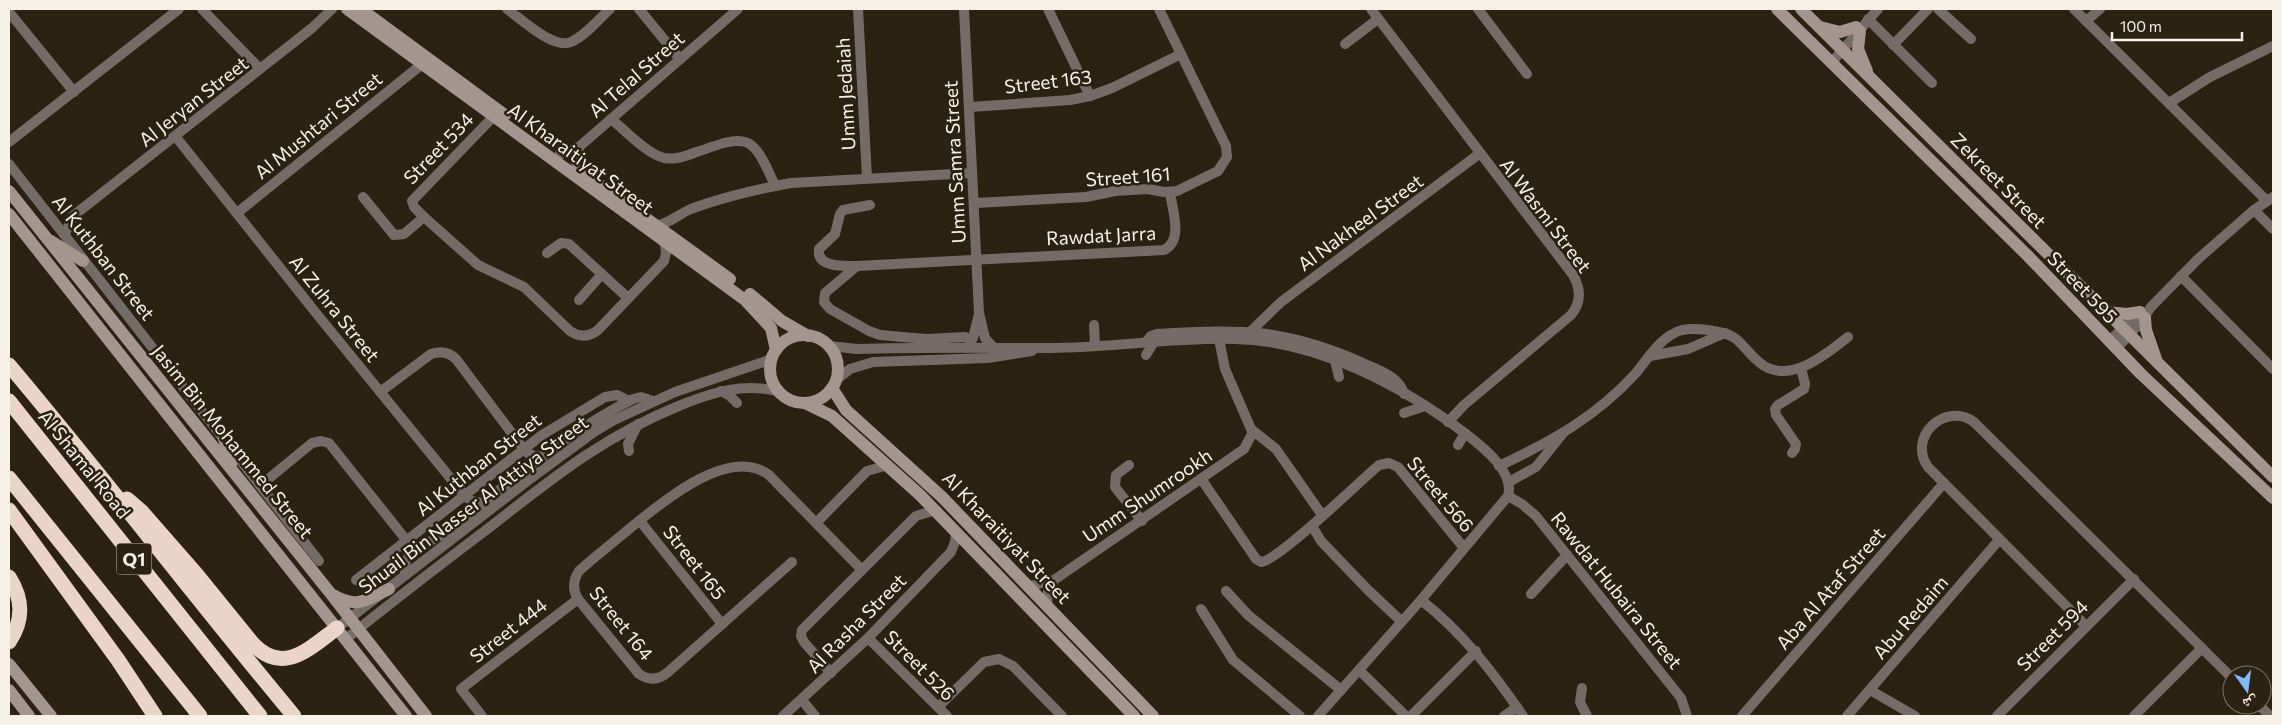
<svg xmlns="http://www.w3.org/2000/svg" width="2282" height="725" viewBox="0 0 2282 725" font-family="Commissioner,'Noto Naskh Arabic',sans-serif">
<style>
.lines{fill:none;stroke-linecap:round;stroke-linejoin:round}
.street{stroke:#756c68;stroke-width:10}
.secondary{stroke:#a4958e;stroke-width:12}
.highway{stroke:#ead3c7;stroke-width:15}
.labels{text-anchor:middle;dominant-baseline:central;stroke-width:5;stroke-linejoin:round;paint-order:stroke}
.shield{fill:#2b2212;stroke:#bab3a7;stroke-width:1}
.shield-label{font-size:18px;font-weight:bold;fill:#f7f1e7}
.street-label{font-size:19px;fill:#f7f1e7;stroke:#2b2212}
</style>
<rect width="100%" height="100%" fill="#2b2212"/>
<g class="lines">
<g class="street">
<polyline points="202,9 260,69"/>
<path d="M507,9C521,19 554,50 571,42C585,36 599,19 610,9"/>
<polyline points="639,9 680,59"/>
<polyline points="858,9 867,178"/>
<polyline points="964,9 979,313 985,338 993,347"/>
<polyline points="1048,9 1090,96"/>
<path d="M1371,9L1573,275C1581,289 1581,303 1571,315L1464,405L1448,422"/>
<polyline points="1478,9 1527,74"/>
<polyline points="1938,9 1971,39"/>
<polyline points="2074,9 2267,201"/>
<polyline points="9,12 74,92"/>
<polyline points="1868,19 1932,83"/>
<polyline points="2086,21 2100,9"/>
<polyline points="1345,44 1378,19"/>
<polyline points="1893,45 1928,9"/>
<polyline points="1832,62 1878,9"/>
<polyline points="2169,103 2210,77 2273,46"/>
<polyline points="970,107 1070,100 1090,96 1112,88 1181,54"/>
<path d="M493,117L412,201L414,207L424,217L478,265L524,287L570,331C580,338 589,337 598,330L664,261L666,253L665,244"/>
<path d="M611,119C625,130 647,154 664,158C674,160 684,157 694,153C747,134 752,132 775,186"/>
<polyline points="176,137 316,313 465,496 471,501 483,503"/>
<polyline points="9,142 179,9"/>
<polyline points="559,155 580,146 738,9"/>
<polyline points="9,164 319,561"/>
<polyline points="576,168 575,158 580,146"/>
<polyline points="363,197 394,235 404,234 424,217"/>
<polyline points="975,203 1086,197 1115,191 1148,189 1164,192 1177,191 1218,171 1227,157 1226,146 1159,9"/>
<path d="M870,205L843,210L840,214L835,234L819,249C816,268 845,266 857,266L1164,250C1184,240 1172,210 1170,192"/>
<polyline points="2254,210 2273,229"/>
<polyline points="237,213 421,65"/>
<path d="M656,226C670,223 679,214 691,209C722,197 758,189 791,183L972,173"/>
<polyline points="65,234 73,216 312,28 332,9"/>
<polyline points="547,253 561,243 569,244 628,298"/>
<polyline points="857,266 825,293 824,302 830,309 869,331 880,335 926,339 965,337"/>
<polyline points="2181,276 2273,369"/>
<polyline points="579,300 602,274"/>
<polyline points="1094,325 1095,345"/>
<polyline points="1251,331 1281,302 1479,154"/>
<polyline points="1219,339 1225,369 1251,429 1276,449 1322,515"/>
<polyline points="2109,341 2141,312"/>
<path d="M1146,342L1151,336L1157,334C1238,328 1287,329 1363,363C1378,370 1399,376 1404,394"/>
<path d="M829,346L857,349C921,347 986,348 1050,348C1112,348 1173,337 1235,339C1318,341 1401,385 1466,434C1483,447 1515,472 1508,496L1421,600L1318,716"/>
<polyline points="967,348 973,338 979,314"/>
<polyline points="2116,349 2141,322 2151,307 2198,259 2254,210 2273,197"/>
<polyline points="1146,355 1154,342"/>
<polyline points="1650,356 1688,349 1725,333"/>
<polyline points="1335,361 1339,377"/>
<polyline points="836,380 850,369 873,362 988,358 1032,351"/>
<polyline points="721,391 730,396 737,403"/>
<path d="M380,392L431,354C440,351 449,352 456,359L526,452L534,456L543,457"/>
<polyline points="1404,413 1425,406"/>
<polyline points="1458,445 1465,433"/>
<polyline points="629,451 628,444 638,424"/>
<polyline points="1792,453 1795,449 1796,444 1776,415 1775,409 1778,405 1804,389 1805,384 1801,368"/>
<polyline points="1129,465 1116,475 1115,487 1142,521"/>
<path d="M1499,466C1552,441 1596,417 1636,373C1649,357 1661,336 1682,330C1691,328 1700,329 1708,330C1744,335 1737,344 1760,363C1788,386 1827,354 1848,337"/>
<path d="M1202,480L1256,559L1261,562C1278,561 1360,481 1379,465L1389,463L1398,467L1464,548"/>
<polyline points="1509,482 1536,467 1564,432"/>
<polyline points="261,485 312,443 321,441 329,443 407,541 409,546"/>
<polyline points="1508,496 1522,504 1536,516 1681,698 1687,716"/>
<polyline points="640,521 722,624"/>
<polyline points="817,522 867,471 888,465"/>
<polyline points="1312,526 1321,541 1368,590 1401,621"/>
<path d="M792,562L667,673C658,680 649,681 639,674L578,599C572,589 573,580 579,571C593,558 609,546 623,534C654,509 727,443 769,475L862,570"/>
<path d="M406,575C403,567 405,560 411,554C422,543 437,539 449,530C508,484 566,432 633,399L641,397L653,401"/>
<polyline points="356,580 542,435 605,397 617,395 629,401"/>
<polyline points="1030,586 1054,580 1244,449 1253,432"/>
<polyline points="1226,591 1248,615 1341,690"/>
<polyline points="1531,594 1567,555"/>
<path d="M1421,600C1463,633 1493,672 1523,716"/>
<polyline points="1047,605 1048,592 1054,580"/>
<polyline points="1201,609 1233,660 1300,716"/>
<path d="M2086,626L1928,467C1907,437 1945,401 1974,422L2232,678"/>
<polyline points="337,628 526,482 594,432 614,420 675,392 772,359"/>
<polyline points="868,638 947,716"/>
<path d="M346,639C393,601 441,564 490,527C554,477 604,436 681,405C714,392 744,382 780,392"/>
<polyline points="1359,670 1406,716"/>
<polyline points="831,673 804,642 801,636 802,630 916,516 936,510"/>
<polyline points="1582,688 1580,702 1587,716"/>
<polyline points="1870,690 1915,716"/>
<polyline points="802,700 815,716"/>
<polyline points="2259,705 2270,716"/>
<polyline points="938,707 984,662 999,659 1013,666 1062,716"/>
<polyline points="482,716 461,689 578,599"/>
<polyline points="783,716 868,638 951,552 955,542 956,531"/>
<polyline points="1411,716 1476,651"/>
<polyline points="1504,716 1517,707"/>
<polyline points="1742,716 1944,483"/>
<polyline points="1847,716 1999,540"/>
<polyline points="1997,716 2134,579"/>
<polyline points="2134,716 2202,648"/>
</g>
<g class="secondary">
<polyline points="347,9 745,300 771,328 776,350"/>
<polyline points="361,9 505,115"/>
<polyline points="1777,9 2028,256 2141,374 2273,498"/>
<polyline points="1801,9 2273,477"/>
<polyline points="1820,27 1840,32 1856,27"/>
<polyline points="1860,31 1858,49 1867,71"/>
<polyline points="578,169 730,279"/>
<polyline points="9,191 331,594 426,716"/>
<polyline points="9,214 406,716"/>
<polyline points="51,241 83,261"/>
<polyline points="750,294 782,321 808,336"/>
<polyline points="2106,312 2127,314 2140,312"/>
<polyline points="2145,318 2146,330 2156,359"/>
<circle cx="804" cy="369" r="34"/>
<polyline points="832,388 846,410 942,497 1153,716"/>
<polyline points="805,403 832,416 920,495 1134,716"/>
<polyline points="223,435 231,464"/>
<path d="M333,595C358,609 366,600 389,589"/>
<polyline points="9,664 51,716"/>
<polyline points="9,690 29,716"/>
</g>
<g class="highway">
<path d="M9,365C106,480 197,600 294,716"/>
<polyline points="9,401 260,716"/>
<polyline points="9,478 200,716"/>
<path d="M127,499L142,512L197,575L253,644C283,676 310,648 337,628"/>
<polyline points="9,510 118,660 155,716"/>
<path d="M9,577C23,599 24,620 9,642"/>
</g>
</g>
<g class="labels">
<rect class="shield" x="116.5" y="543.5" width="35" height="31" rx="4"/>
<g class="shield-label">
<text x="134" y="559">Q1</text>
</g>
<g class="street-label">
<text transform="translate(636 74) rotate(-41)">Al Telal Street</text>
<text transform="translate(1048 81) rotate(-7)">Street 163</text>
<text transform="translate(845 94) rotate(-93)">Umm Jedaiah</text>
<text transform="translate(193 101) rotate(-38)">Al Jeryan Street</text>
<text transform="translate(318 125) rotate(-39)">Al Mushtari Street</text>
<text transform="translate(438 148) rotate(-46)">Street 534</text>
<text transform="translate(581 158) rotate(36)">Al Kharaitiyat Street</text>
<text transform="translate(954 162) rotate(-93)">Umm Samra Street</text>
<text transform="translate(1128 176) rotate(-4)">Street 161</text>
<text transform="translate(1999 180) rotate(45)">Zekreet Street</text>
<text transform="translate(1546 215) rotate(53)">Al Wasmi Street</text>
<text transform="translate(1360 222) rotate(-36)">Al Nakheel Street</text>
<text transform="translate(1101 235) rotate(-3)">Rawdat Jarra</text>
<text transform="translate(104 257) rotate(52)">Al Kuthban Street</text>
<text transform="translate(2083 287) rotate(46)">Street 595</text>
<text transform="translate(335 308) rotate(51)">Al Zuhra Street</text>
<text transform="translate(233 441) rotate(51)">Jasim Bin Mohammed Street</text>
<text transform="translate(85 464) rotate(51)">Al Shamal Road</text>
<text transform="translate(478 464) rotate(-38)">Al Kuthban Street</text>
<text transform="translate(1441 494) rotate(50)">Street 566</text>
<text transform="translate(1147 495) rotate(-34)">Umm Shumrookh</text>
<text transform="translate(473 504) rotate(-37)">Shuail Bin Nasser Al Attiya Street</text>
<text transform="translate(1007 537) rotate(46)">Al Kharaitiyat Street</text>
<text transform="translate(695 562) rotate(52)">Street 165</text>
<text transform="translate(1830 588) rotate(-49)">Aba Al Ataf Street</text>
<text transform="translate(1617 590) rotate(51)">Rawdat Hubaira Street</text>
<text transform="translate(1910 617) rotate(-49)">Abu Redaim</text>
<text transform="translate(622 623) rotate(51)">Street 164</text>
<text transform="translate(856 623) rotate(-45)">Al Rasha Street</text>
<text transform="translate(508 630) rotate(-38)">Street 444</text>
<text transform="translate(2052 635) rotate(-45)">Street 594</text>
<text transform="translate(920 665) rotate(45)">Street 526</text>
</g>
</g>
<rect width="2282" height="725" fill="none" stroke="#f7f1e7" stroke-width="20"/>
<g transform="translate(2247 690) rotate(166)"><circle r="24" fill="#2b2212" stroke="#7d7567"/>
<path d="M0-4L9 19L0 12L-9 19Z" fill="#7ebdf9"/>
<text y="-8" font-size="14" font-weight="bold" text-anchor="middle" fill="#f7f1e7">ش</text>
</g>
<path d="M2112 32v8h130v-8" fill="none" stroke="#f7f1e7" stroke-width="2.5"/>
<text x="2120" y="32" font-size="15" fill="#f7f1e7" stroke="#2b2212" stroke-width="4" paint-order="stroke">100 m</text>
</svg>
